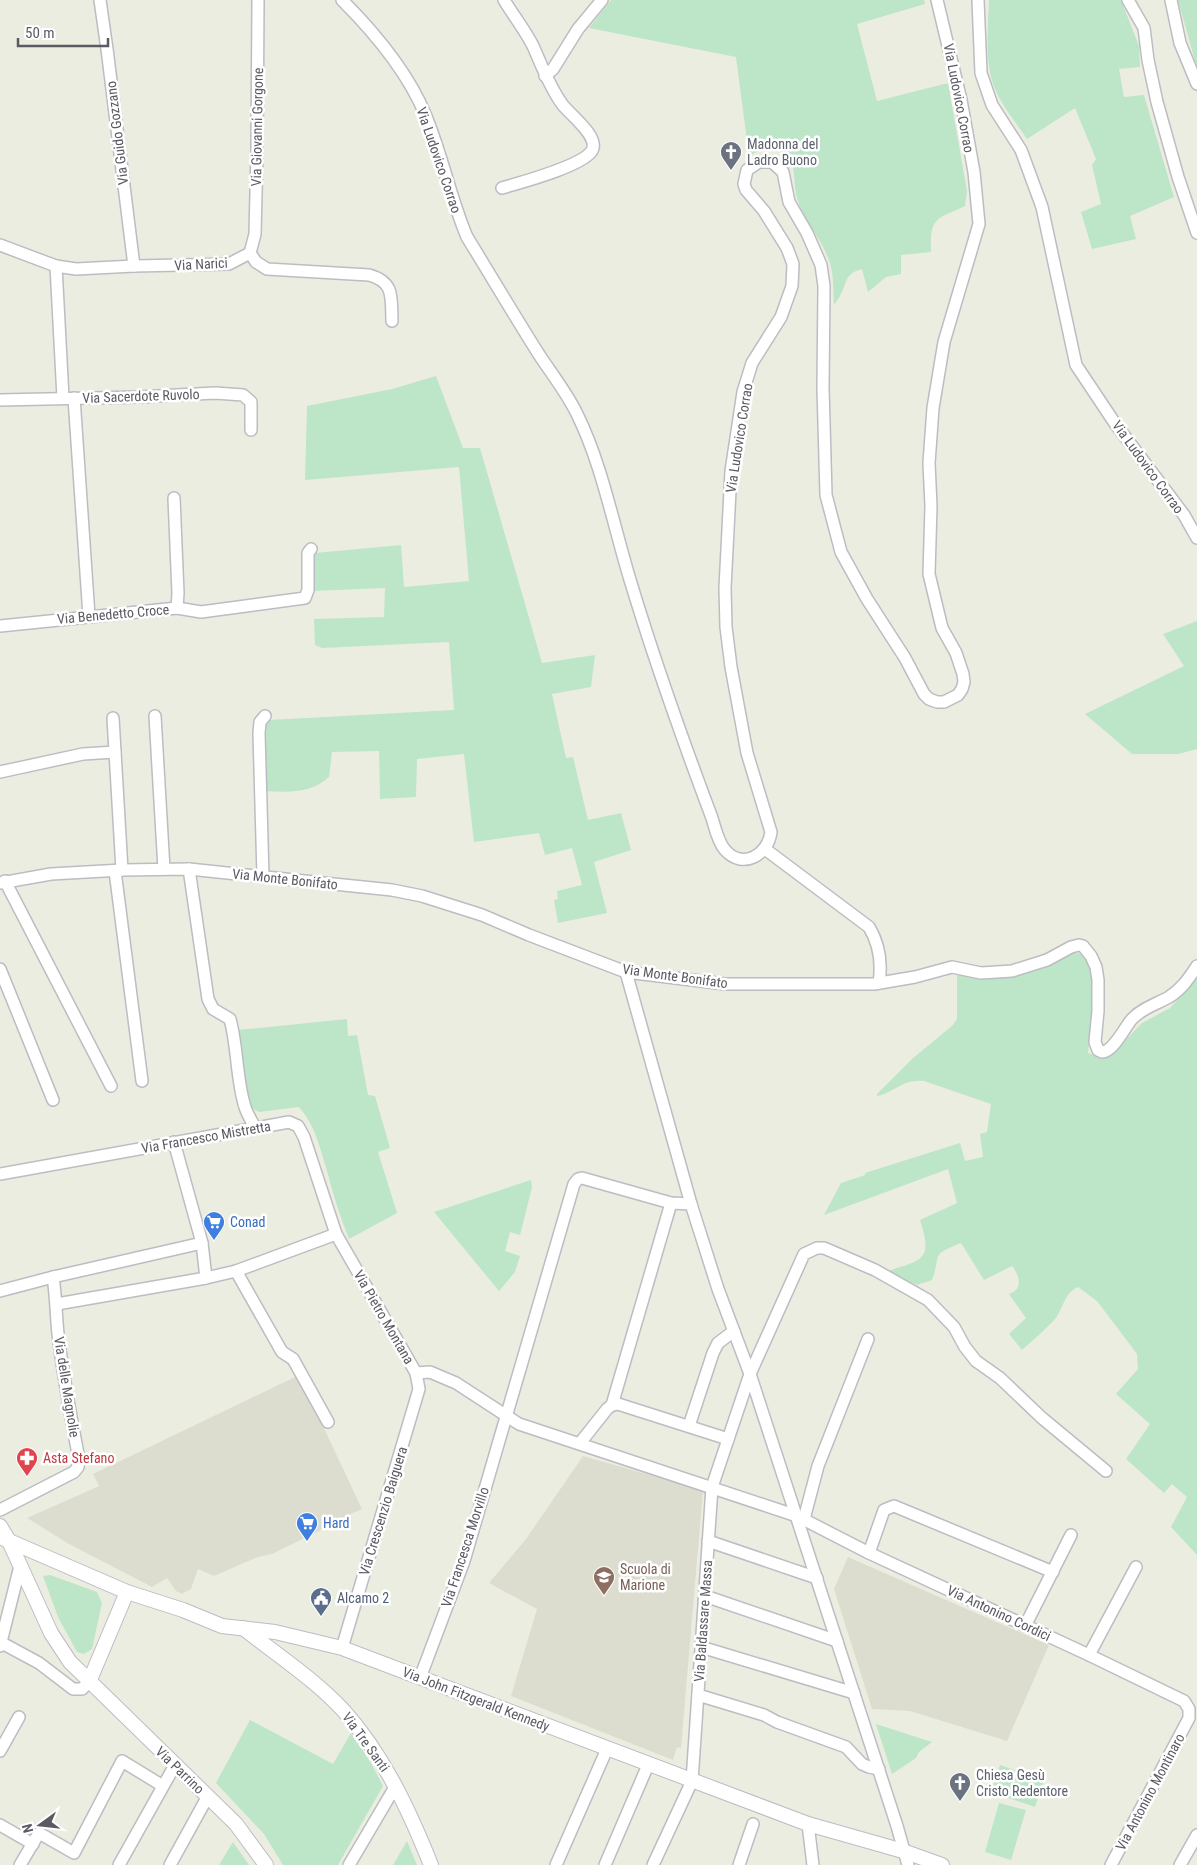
<svg xmlns="http://www.w3.org/2000/svg" width="1197" height="1865" viewBox="0 0 1197 1865" font-family="'Roboto Condensed',sans-serif">
<style>
.education{fill:#ddddcf}
.green{fill:#bde5c8}
.lines{fill:none;stroke-linecap:round;stroke-linejoin:round}
.minor-casing{stroke:#bcbcc3;stroke-width:14}
.tertiary-casing{stroke:#bcbcc3;stroke-width:16}
.minor{stroke:#fff;stroke-width:11}
.tertiary{stroke:#fff;stroke-width:14}
.labels{text-anchor:middle;dominant-baseline:central;stroke-width:5;stroke-linejoin:round;paint-order:stroke}
.street-label{font-size:14px;fill:#5a5b62;stroke:#fff}
.worship-label{font-size:14px;fill:#5b616d;stroke:#fff;text-anchor:start}
.shop-label{font-size:14px;fill:#366cbe;stroke:#fff;text-anchor:start}
.health-label{font-size:14px;fill:#be3a42;stroke:#fff;text-anchor:start}
.education-label{font-size:14px;fill:#785e54;stroke:#fff;text-anchor:start}
.service-label{font-size:14px;fill:#4e5e75;stroke:#fff;text-anchor:start}
</style>
<rect width="100%" height="100%" fill="#ecede1"/>
<g class="education">
<polygon points="299,1375 362,1509 333,1522 325,1520 321,1530 272,1554 258,1557 214,1576 198,1569 191,1589 182,1594 176,1591 167,1578 152,1587 69,1544 27,1518 99,1486 93,1474"/>
<polygon points="583,1456 703,1490 681,1748 677,1747 673,1760 511,1696 537,1609 489,1583 526,1539"/>
<polygon points="848,1557 1049,1645 1007,1741 910,1711 872,1709 834,1589"/>
</g>
<g class="green">
<path d="M611,0H924L925,4L857,24L877,101L948,83L967,191L965,206C936,220 930,216 931,252L901,255V274L886,277L868,292L862,269C844,274 848,281 841,294C839,298 836,302 834,305C833,292 834,276 830,263C823,240 803,221 797,198C793,184 797,163 785,154C773,144 760,150 749,156L736,57L589,28Z"/>
<path d="M989,0H1121L1139,46L1140,67L1119,69L1124,97L1144,95L1174,197L1130,216L1136,239L1092,249L1081,212L1101,204L1092,165L1096,159L1075,108L1027,139C1017,124 1002,106 995,89C984,62 988,29 989,0Z"/>
<polygon points="1178,0 1197,0 1197,68"/>
<path d="M436,376L463,448H480L542,663L595,655L591,687L552,694L566,758L573,757L588,820L621,813L631,850L594,862L607,913L558,923L554,900L558,899L557,891L582,885L572,848L545,855L539,833L474,842L464,754L417,759L416,797L380,799L379,751L332,752L329,777C310,794 289,792 264,791L265,722L269,720L454,710L449,642L322,648L315,645L314,619L384,617L385,588L313,591L312,556L315,553L401,545L404,587L469,581L459,467L305,480L307,406L392,389Z"/>
<polygon points="1197,621 1197,749 1178,754 1132,754 1085,714 1184,666 1163,634"/>
<path d="M1073,953C1078,953 1083,953 1087,957C1101,972 1090,1033 1088,1053L1103,1058L1113,1053L1142,1023L1170,1008L1197,978V1555L1171,1527L1187,1497L1172,1484L1164,1493L1126,1459L1150,1424L1116,1394L1138,1369L1137,1354L1097,1301L1078,1287C1063,1294 1064,1308 1055,1319C1045,1330 1033,1340 1022,1350L1009,1334L1026,1318L1009,1294C1024,1290 1019,1274 1012,1266L984,1280L961,1243C929,1256 942,1253 932,1280L917,1285L887,1271C923,1260 933,1260 920,1220L957,1203L948,1169L824,1215L841,1183L865,1175V1173L960,1143L965,1161L983,1157L980,1134L987,1132L991,1104L924,1081C902,1079 896,1092 877,1096V1094L912,1059L953,1025L957,1019V971L1015,974L1039,968Z"/>
<path d="M347,1019L348,1036L357,1035L368,1095L375,1096L390,1148L378,1152L397,1213L349,1239C340,1217 333,1194 327,1171C320,1148 315,1125 299,1107L259,1112C255,1110 252,1108 250,1105C241,1092 240,1047 238,1030Z"/>
<polygon points="531,1180 532,1187 520,1235 510,1232 505,1251 520,1256 515,1272 499,1291 434,1212"/>
<polygon points="50,1575 97,1592 102,1603 92,1649 84,1654 77,1652 58,1617 43,1576"/>
<polygon points="250,1720 333,1764 351,1733 371,1763 383,1786 338,1865 283,1865 264,1834 216,1783"/>
<polygon points="876,1724 932,1742 919,1752 916,1758 892,1774"/>
<polygon points="1000,1765 1044,1780 1035,1807 991,1792"/>
<polygon points="999,1803 1026,1810 1011,1860 985,1852"/>
<polygon points="407,1841 417,1865 393,1865"/>
<polygon points="233,1842 249,1865 219,1865"/>
</g>
<g class="lines">
<g class="minor-casing">
<g id="minor">
<polyline points="100,0 107,49 134,266"/>
<path d="M342,0C373,31 408,73 425,114C442,154 450,197 467,237C491,276 514,315 538,353C551,373 567,393 577,414C602,464 614,528 631,583C655,662 683,741 712,818C715,828 718,842 725,850C743,870 768,855 771,832L747,753L731,667L726,627L725,588L731,471L743,392L752,363L781,317L792,286L793,264L787,248L764,211L746,190L744,184L747,170L759,162H772L783,172L789,202L807,233L821,265L824,286L823,388L826,495L841,552L867,599L905,658L924,694L929,699L937,702H944L958,695L962,689L964,682L963,674L956,653L942,628L929,574L931,506L929,463L933,408L944,342L979,224L974,172L961,100L937,0"/>
<polyline points="978,0 981,73 992,105 1021,150 1042,207 1076,365 1114,422 1184,515 1197,538"/>
<polyline points="1128,0 1144,28 1148,60 1157,102 1178,177 1197,233"/>
<polyline points="1171,0 1180,43 1197,84"/>
<polyline points="545,76 553,69 578,29 602,0"/>
<path d="M502,188C522,182 579,167 591,152C602,138 570,115 562,104C549,86 542,66 533,46C525,30 513,15 504,0"/>
<path d="M0,245L56,266L76,269L134,266L229,264L250,253L256,262L267,269L369,275C395,282 391,298 392,321"/>
<polyline points="250,253 255,234 257,153 258,0"/>
<polyline points="56,266 63,398"/>
<polyline points="74,398 89,616"/>
<polyline points="0,400 138,397 215,393 243,395 251,402 251,430"/>
<polyline points="177,608 201,612 305,598 308,590 308,553 311,549"/>
<polyline points="0,626 177,608 178,593 174,498"/>
<polyline points="155,716 164,869"/>
<polyline points="113,718 122,870"/>
<polyline points="0,772 83,754 115,752"/>
<path d="M765,849L869,927C880,945 882,963 879,983"/>
<path d="M189,869L208,999L213,1009L230,1019C238,1048 236,1079 245,1107C247,1114 252,1121 255,1128"/>
<polyline points="115,871 142,1081"/>
<polyline points="263,876 259,733 260,722 265,716"/>
<polyline points="5,881 111,1086"/>
<path d="M0,883L51,874L122,870L189,869L392,890L422,896L482,915L529,935L626,972L725,984H874L915,977L952,967L981,973L1012,971L1047,960L1071,947L1079,945L1083,946L1091,956L1096,967L1098,980V1011L1095,1042L1098,1050L1102,1052C1113,1052 1125,1027 1132,1019C1142,1008 1157,1004 1169,997C1182,989 1189,978 1197,966"/>
<polyline points="0,969 53,1100"/>
<polyline points="626,972 691,1204 718,1289 750,1374 897,1826 908,1865"/>
<polyline points="174,1142 202,1243 206,1278"/>
<polyline points="0,1174 289,1122 298,1126 304,1137 336,1234"/>
<polyline points="236,1271 282,1352 293,1359 328,1422"/>
<polyline points="0,1291 53,1277 202,1243"/>
<polyline points="57,1304 206,1278 236,1271 336,1234 416,1373 430,1372 456,1383 519,1424 797,1516 869,1553 1089,1655 1184,1701 1189,1709 1189,1718 1111,1865"/>
<polyline points="612,1405 671,1203"/>
<polyline points="689,1426 713,1353 718,1343 734,1331"/>
<polyline points="580,1443 607,1409 612,1405 618,1404 728,1439"/>
<path d="M0,1510L74,1472L78,1467L79,1459C71,1418 63,1376 58,1334C56,1315 56,1296 53,1277"/>
<polyline points="804,1519 818,1466 868,1339"/>
<polyline points="708,1541 817,1578"/>
<polyline points="869,1553 884,1510 894,1506 1053,1572"/>
<polyline points="705,1596 837,1641"/>
<polyline points="1025,1626 1071,1535"/>
<polyline points="2,1643 39,1663 73,1689 82,1689 89,1682"/>
<polyline points="0,1646 20,1566"/>
<polyline points="701,1647 854,1693"/>
<polyline points="342,1648 419,1389 416,1373"/>
<polyline points="1089,1655 1136,1567"/>
<polyline points="420,1678 464,1561 574,1184 578,1179 582,1178 671,1203 691,1204"/>
<polyline points="698,1695 764,1715 777,1722 846,1747 862,1764 869,1767 879,1769"/>
<polyline points="0,1751 19,1717"/>
<polyline points="808,1824 813,1865"/>
<polyline points="0,1825 33,1844"/>
<polyline points="20,1865 39,1833 74,1853 122,1761 163,1786"/>
<polyline points="119,1865 175,1765"/>
<polyline points="170,1865 208,1796"/>
<polyline points="349,1865 395,1787"/>
<polyline points="556,1865 607,1749"/>
<polyline points="605,1865 648,1765"/>
<polyline points="653,1865 692,1781 712,1487 750,1374 804,1254 817,1248 824,1248 875,1270 928,1300 954,1327 965,1347 976,1361 1000,1378 1042,1418 1106,1471"/>
<polyline points="739,1865 753,1824"/>
<polyline points="1180,1865 1197,1835"/>
</g>
</g>
<g class="tertiary-casing">
<g id="tertiary">
<polyline points="0,1526 9,1541 51,1633 70,1662 236,1824 266,1865"/>
<polyline points="0,1537 127,1592 183,1610 222,1626 275,1632 342,1648 808,1824 903,1851 942,1865"/>
<path d="M243,1628C276,1654 314,1679 343,1710C383,1754 409,1810 431,1865"/>
<polyline points="89,1682 127,1592"/>
</g>
</g>
<use href="#minor" class="minor"/>
<use href="#tertiary" class="tertiary"/>
</g>
<defs>
<g id="church-pin" transform="scale(1.125)"><path d="M0 17L-7.5 6A9.5 9.5 0 1 1 7.5 6Z" fill="#6b7280" stroke="#fff"/><path d="M-1.2-6h2.4v3.5h3.3v2.4h-3.3V6h-2.4V-.1h-3.3v-2.4h3.3Z" fill="#fff"/></g>
<g id="supermarket-pin" transform="scale(1.125)"><path d="M0 17L-7.5 6A9.5 9.5 0 1 1 7.5 6Z" fill="#3f7fe0" stroke="#fff"/><path d="M-6-5.5h2.5l.6 2H6L4.5 2H-2.5L-4.4-4H-6ZM-1.5 3.2a1.3 1.3 0 1 0 .1 0ZM3 3.2a1.3 1.3 0 1 0 .1 0Z" fill="#fff"/></g>
<g id="pharmacy-pin" transform="scale(1.125)"><path d="M0 17L-7.5 6A9.5 9.5 0 1 1 7.5 6Z" fill="#e0444e" stroke="#fff"/><path d="M-2-6h4v4h4v4h-4v4h-4v-4h-4v-4h4Z" fill="#fff"/></g>
<g id="school-pin" transform="scale(1.125)"><path d="M0 17L-7.5 6A9.5 9.5 0 1 1 7.5 6Z" fill="#8d6e63" stroke="#fff"/><path d="M0-5L7-2L0 1L-7-2ZM-4 1L0 2.5L4 1V4Q0 6-4 4Z" fill="#fff"/></g>
<g id="civic-pin" transform="scale(1.125)"><path d="M0 17L-7.5 6A9.5 9.5 0 1 1 7.5 6Z" fill="#5c6f8a" stroke="#fff"/><path d="M-.6-6.5H3V-4.5H.6V-3L4-1V1h2V6H-6V1h2V-1L-.6-3ZM-1.2 2.5V6h2.4V2.5Z" fill="#fff"/></g>
</defs>
<g fill-rule="evenodd">
<use href="#church-pin" x="731" y="152"/>
<use href="#supermarket-pin" x="214" y="1222"/>
<use href="#pharmacy-pin" x="27" y="1458"/>
<use href="#supermarket-pin" x="307" y="1523"/>
<use href="#school-pin" x="604" y="1577"/>
<use href="#civic-pin" x="321" y="1598"/>
<use href="#church-pin" x="960" y="1783"/>
</g>
<g class="labels">
<g class="street-label">
<text transform="translate(959 98) rotate(79)">Via Ludovico Corrao</text>
<text transform="translate(257 127) rotate(-89)">Via Giovanni Gorgone</text>
<text transform="translate(117 133) rotate(-97)">Via Guido Gozzano</text>
<text transform="translate(439 160) rotate(71)">Via Ludovico Corrao</text>
<text transform="translate(201 264) rotate(-3)">Via Narici</text>
<text transform="translate(141 396) rotate(-2)">Via Sacerdote Ruvolo</text>
<text transform="translate(739 438) rotate(-81)">Via Ludovico Corrao</text>
<text transform="translate(1148 467) rotate(54)">Via Ludovico Corrao</text>
<text transform="translate(113 614) rotate(-5)">Via Benedetto Croce</text>
<text transform="translate(285 879) rotate(6)">Via Monte Bonifato</text>
<text transform="translate(675 976) rotate(8)">Via Monte Bonifato</text>
<text transform="translate(206 1137) rotate(-10)">Via Francesco Mistretta</text>
<text transform="translate(384 1317) rotate(60)">Via Pietro Montana</text>
<text transform="translate(67 1387) rotate(81)">Via delle Magnolie</text>
<text transform="translate(383 1511) rotate(-73)">Via Crescenzio Baiguera</text>
<text transform="translate(465 1547) rotate(-72)">Via Francesca Morvillo</text>
<text transform="translate(999 1613) rotate(25)">Via Antonino Cordici</text>
<text transform="translate(703 1621) rotate(-86)">Via Baldassare Massa</text>
<text transform="translate(476 1699) rotate(21)">Via John Fitzgerald Kennedy</text>
<text transform="translate(366 1742) rotate(54)">Via Tre Santi</text>
<text transform="translate(180 1770) rotate(44)">Via Parrino</text>
<text transform="translate(1150 1792) rotate(-62)">Via Antonino Montinaro</text>
</g>
<g class="worship-label">
<text x="747" y="144">Madonna del<tspan x="747" dy="16">Ladro Buono</tspan></text>
<text x="976" y="1775">Chiesa Gesù<tspan x="976" dy="16">Cristo Redentore</tspan></text>
</g>
<g class="shop-label">
<text x="230" y="1222">Conad</text>
<text x="323" y="1523">Hard</text>
</g>
<g class="health-label">
<text x="43" y="1458">Asta Stefano</text>
</g>
<g class="education-label">
<text x="620" y="1569">Scuola di<tspan x="620" dy="16">Marione</tspan></text>
</g>
<g class="service-label">
<text x="337" y="1598">Alcamo 2</text>
</g>
</g>
<g transform="translate(40 1825) rotate(255)" stroke="#ffffff" stroke-width="4" paint-order="stroke">
<path d="M0-4L9 19L0 12L-9 19Z" fill="#5a5b62"/>
<text y="-8" font-size="14" font-weight="bold" text-anchor="middle" fill="#5a5b62">N</text>
</g>
<path d="M18 38v8h90v-8" fill="none" stroke="#5a5b62" stroke-width="2.5"/>
<text x="25" y="38" font-size="15" fill="#5a5b62" stroke="#ffffff" stroke-width="4" paint-order="stroke">50 m</text>
</svg>
